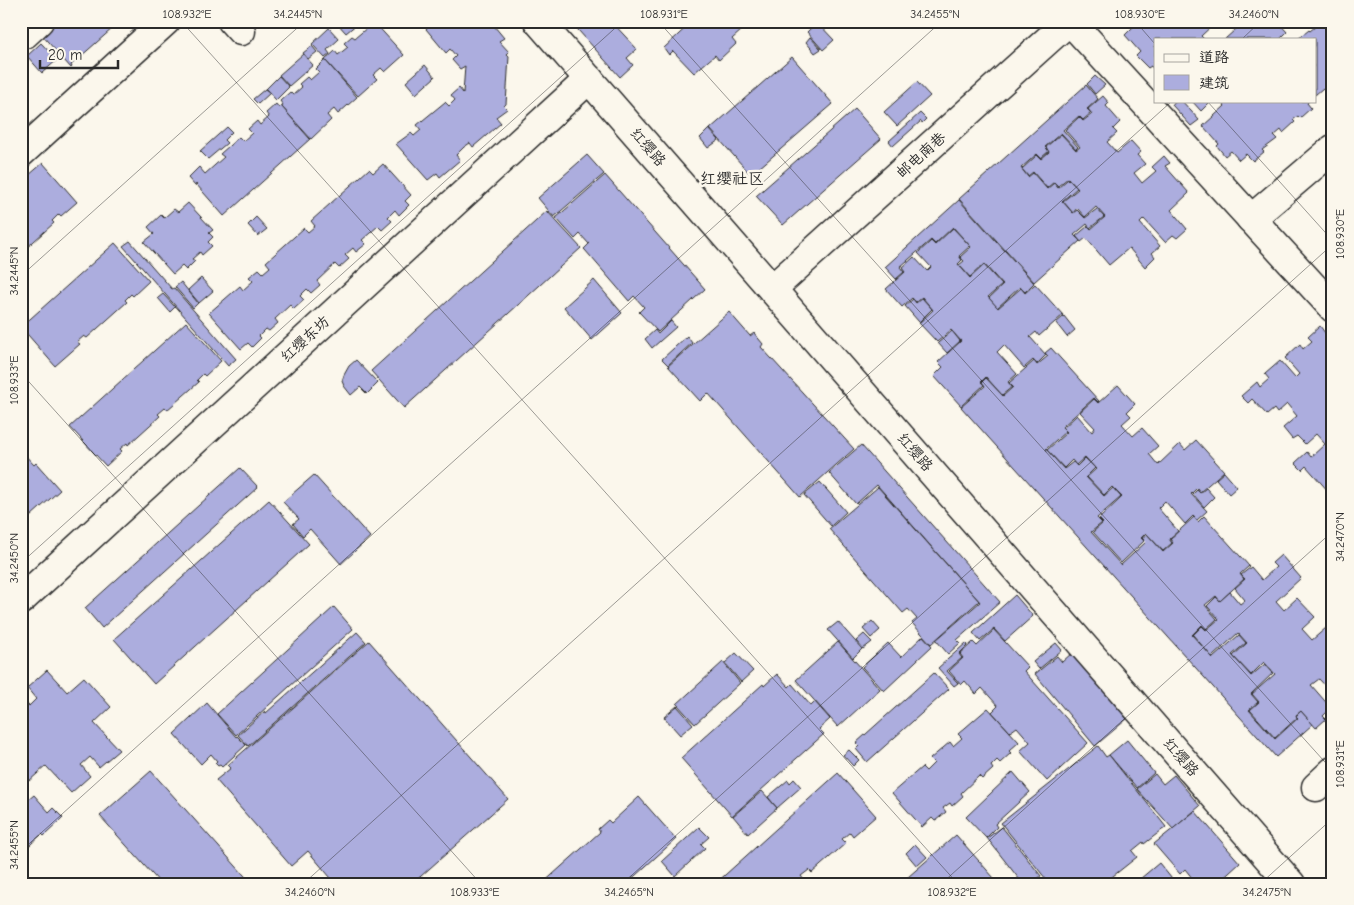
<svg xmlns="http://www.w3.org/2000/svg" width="1354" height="905" viewBox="0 0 1354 905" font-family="'Comic Neue','LXGW WenKai TC',sans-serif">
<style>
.building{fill:#acadde;stroke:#2b2b2b}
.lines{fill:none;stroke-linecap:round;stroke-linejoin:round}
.minor-casing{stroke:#2b2b2b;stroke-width:31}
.tertiary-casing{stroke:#2b2b2b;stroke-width:31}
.minor{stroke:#fbf7ec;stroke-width:28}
.tertiary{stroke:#fbf7ec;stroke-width:28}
.ticks{fill:none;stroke:#2b2b2b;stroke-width:1;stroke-opacity:0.45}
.labels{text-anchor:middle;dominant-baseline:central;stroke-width:5;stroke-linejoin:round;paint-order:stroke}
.street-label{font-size:15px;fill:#2b2b2b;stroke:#fbf7ec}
.neighbourhood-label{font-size:16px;fill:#2b2b2b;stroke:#fbf7ec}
.neatline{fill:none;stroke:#2b2b2b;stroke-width:2}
.ticks-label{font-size:12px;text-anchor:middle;fill:#2b2b2b}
</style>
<rect width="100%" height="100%" fill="#fbf7ec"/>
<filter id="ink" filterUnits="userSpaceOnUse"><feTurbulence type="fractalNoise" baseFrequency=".02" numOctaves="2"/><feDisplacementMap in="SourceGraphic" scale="10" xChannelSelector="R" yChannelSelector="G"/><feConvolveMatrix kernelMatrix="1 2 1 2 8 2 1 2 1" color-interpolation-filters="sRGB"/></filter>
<g filter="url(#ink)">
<g class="building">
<polygon points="55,21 121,21 71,65 72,67 71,68 41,34"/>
<polygon points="338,21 355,21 357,24 346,33 337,23"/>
<polygon points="426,21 490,21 504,38 499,41 509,52 507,54 509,56 506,104 504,106 507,109 496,117 501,123 473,147 470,143 464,147 456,155 460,160 440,177 437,173 428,180 396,144 411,133 414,136 421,130 417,125 445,102 449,106 455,100 451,95 459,88 463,93 465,66 460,69 452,60 456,56 450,49 446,53 426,29 430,26"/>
<polygon points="570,21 611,21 637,49 627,58 633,65 620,77"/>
<polygon points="654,21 671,21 662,29"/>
<polygon points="693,21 752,21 732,39 736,44 719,60 715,55 694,73 673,51 669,55 664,48"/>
<polygon points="1137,21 1227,21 1221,27 1216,22 1201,36 1204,39 1155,39 1155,71 1151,66 1148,68 1136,56 1140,52 1125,35 1135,25 1134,24"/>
<polygon points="1245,21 1277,21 1287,32 1280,39 1225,39"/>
<polygon points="1322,21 1333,21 1333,89 1328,93 1323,88 1315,95 1315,39 1298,39 1309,30 1310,31"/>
<polygon points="374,22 404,55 385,72 381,68 373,75 377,79 358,96 325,60 335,51 338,55 348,47 344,43 352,36 355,38"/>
<polygon points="817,22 834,40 823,50 807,32"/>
<polygon points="329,28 339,39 327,50 330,54 325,58 312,44"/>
<polygon points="810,37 821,49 815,53 806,42"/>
<polygon points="41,43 57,60 42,73 27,56"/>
<polygon points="312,46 317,52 308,59 303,53"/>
<polygon points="303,54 313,65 289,86 279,75"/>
<polygon points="792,57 833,104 751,175 710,129"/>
<polygon points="325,60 357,97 338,114 334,109 327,115 331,120 311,139 281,106 283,105 280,101 290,92 293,95 302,87 299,84 307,77 310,80 319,72 316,69"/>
<polygon points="425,65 435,77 416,94 406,82"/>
<polygon points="279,76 289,87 276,100 266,89"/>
<polygon points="1095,76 1105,85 1095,94 1087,84"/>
<polygon points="917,82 930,96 897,126 884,112"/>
<polygon points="1086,85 1098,99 1087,109 1091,113 1083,120 1079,116 1063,130 1078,147 1076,149 1061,133 1045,147 1049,151 1041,158 1037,154 1021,168 1028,177 1033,173 1047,189 1054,183 1058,188 1068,179 1077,188 1062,201 1073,213 1077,210 1085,218 1097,209 1104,217 1090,228 1087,224 1074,235 1080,241 1034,282 959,199"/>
<polygon points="265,89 270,93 258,104 253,99"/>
<polygon points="1103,96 1109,103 1106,106 1120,122 1113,129 1117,133 1107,142 1117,153 1131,141 1141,152 1137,155 1145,164 1134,173 1142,183 1156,171 1152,167 1164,156 1170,163 1165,166 1189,193 1171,210 1187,229 1177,238 1173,235 1165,242 1144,219 1140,223 1160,246 1152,253 1155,257 1145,267 1129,248 1109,265 1086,238 1081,242 1076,236 1088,226 1091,229 1105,217 1096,207 1085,217 1077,208 1073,213 1063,201 1078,189 1068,178 1058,186 1054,182 1047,188 1033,172 1028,176 1022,169 1037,155 1041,159 1049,152 1046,147 1061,134 1076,150 1080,147 1065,130 1079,117 1083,121 1092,114 1088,109"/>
<polygon points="1175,101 1182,101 1199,120 1191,126 1172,105"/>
<polygon points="1192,101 1211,101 1201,111"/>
<polygon points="1228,101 1309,101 1307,103 1311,108 1300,118 1298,116 1293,120 1295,122 1283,133 1281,130 1274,136 1277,139 1262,150 1264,152 1253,161 1246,154 1239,160 1231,151 1225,156 1217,146 1219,144 1203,126 1225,106 1224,105"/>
<polygon points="276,104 279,108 281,106 310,139 224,216 196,184 195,186 188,178 199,167 205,174 224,157 220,154 239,137 243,141 252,133 248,129 257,121 260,125 269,117 266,113"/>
<polygon points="855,109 881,139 783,225 756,196"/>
<polygon points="920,113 926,119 922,123 921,121 893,146 889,141"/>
<polygon points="227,127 232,132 224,140 227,143 208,159 200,151"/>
<polygon points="709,129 719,140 708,148 700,138"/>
<polygon points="587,155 604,174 554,217 538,198"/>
<polygon points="43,163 77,202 61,216 59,214 52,221 54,223 23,251 21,249 21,182"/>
<polygon points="383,164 411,195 405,201 409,205 399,215 395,210 388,217 392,221 382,230 378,226 362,240 366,244 356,252 353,248 345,255 349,259 339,268 335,264 317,281 320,285 311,293 307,289 300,296 304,300 294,309 290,305 275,319 278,323 269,331 266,329 259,336 261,338 252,347 248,343 241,349 209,313 240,286 243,290 253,281 249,277 259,269 263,273 270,267 266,262 304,228 308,232 315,226 311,221 369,169 373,173"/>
<polygon points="605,175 705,289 658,332 639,312 644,307 634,296 629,301 585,250 584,249 589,244 580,234 575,239 556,218"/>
<polygon points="959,200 1034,283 1025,292 1020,287 997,308 989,298 1003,285 984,264 970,277 959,265 964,261 960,257 971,247 953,227 935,244 931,240 900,267 904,272 896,279 885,267"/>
<polygon points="188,203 213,230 209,233 213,237 208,242 212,246 202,255 200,252 192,259 195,261 186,270 182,266 173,274 144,242 154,234 148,227 161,215 164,218 174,209 178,212"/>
<polygon points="547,211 581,248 404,408 371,371"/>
<polygon points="256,217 267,229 258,236 248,225"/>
<polygon points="953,228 970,246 959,256 962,260 958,264 970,278 984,265 1002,285 988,297 998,308 1021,288 1025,293 1035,284 1063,315 1039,336 1036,332 1030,337 1046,355 1037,364 1033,360 1024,368 1004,345 997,352 1017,374 1008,382 1012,387 1002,395 986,377 981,382 984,385 961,406 934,376 943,367 938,362 961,341 951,330 937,342 919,323 933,310 922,297 916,302 912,298 902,307 886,289 905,272 902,268 914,257 927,271 931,267 918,253 931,241 935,245"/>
<polygon points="130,241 172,289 174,288 236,359 228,366 123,246"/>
<polygon points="115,243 149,281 133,296 131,294 125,300 127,302 87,338 84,336 77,342 80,344 55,366 21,327"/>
<polygon points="201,278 213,291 199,303 188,290"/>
<polygon points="594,280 622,313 592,340 564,307"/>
<polygon points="181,282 198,303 193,308 175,287"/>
<polygon points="163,294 175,307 170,312 158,298"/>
<polygon points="922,298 932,309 919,322 905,306 913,299 916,303"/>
<polygon points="729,312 750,336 754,333 763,344 761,347 854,449 800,497 708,393 700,401 668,366"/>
<polygon points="1064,316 1075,330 1067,337 1056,323"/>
<polygon points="671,321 676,327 652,348 645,339 655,330 658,334"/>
<polygon points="186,322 221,361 205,376 203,374 197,380 199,382 167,410 165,408 158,414 160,416 128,445 127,443 120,449 122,451 106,466 70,427"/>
<polygon points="1320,326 1333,344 1333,364 1326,369 1333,376 1333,488 1329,492 1306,466 1302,470 1295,463 1307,452 1311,457 1325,444 1316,434 1305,444 1297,436 1292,439 1283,428 1297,416 1287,404 1277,413 1274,409 1267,415 1252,399 1248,403 1241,396 1257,382 1260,387 1269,379 1265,374 1280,361 1295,378 1299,374 1285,358 1300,344 1303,349 1312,341 1308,337"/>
<polygon points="952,331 960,341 947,353 938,343"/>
<polygon points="687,336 692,343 668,365 662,359"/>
<polygon points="1051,348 1099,401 1098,402 1094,398 1062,427 1066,431 1046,449 1064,469 1073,462 1077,466 1085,458 1095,468 1086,477 1104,496 1113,488 1121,497 1097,518 1102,523 1091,532 1121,565 1146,542 1142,538 1147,534 1163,552 1173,543 1170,539 1194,517 1198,522 1204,516 1249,566 1240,574 1244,579 1220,601 1216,596 1205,605 1217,619 1206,629 1202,625 1192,635 1213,658 1239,635 1246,643 1232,655 1251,676 1265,664 1273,673 1251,694 1258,702 1249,710 1275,739 1298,718 1296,716 1301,711 1313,724 1276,757 961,407 985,386 982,382 986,378 1003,396 1013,387 1009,383 1034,361 1037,365 1048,356 1045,353"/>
<polygon points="356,360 378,383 367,394 360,387 351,395 344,386 342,381 344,375 349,366"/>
<polygon points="1118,385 1135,404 1127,412 1131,416 1122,424 1133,436 1142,428 1158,446 1149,454 1158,465 1180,444 1185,450 1196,440 1224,471 1200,492 1197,488 1191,494 1207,511 1197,520 1193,516 1185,524 1165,501 1158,508 1178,531 1169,539 1172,543 1163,551 1146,533 1141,538 1144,541 1121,563 1093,532 1103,523 1099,519 1122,497 1112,487 1104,495 1087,477 1096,469 1085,457 1076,465 1072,460 1064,468 1047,450 1067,432 1063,428 1077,415 1092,432 1095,428 1080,412 1094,399 1098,403"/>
<polygon points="861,445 1000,602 957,640 960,643 948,654 936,640 980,602 877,485 856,504 829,473"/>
<polygon points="24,454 34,465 36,463 60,490 21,525 21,457"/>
<polygon points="240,468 258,487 102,628 85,608"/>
<polygon points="1224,472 1237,487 1229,494 1216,479"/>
<polygon points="314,475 370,537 341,564 310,529 303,536 293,524 299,519 283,502"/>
<polygon points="820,482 846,512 831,526 804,495"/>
<polygon points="878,487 979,601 931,644 912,623 917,619 908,609 903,613 829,529"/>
<polygon points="1206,488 1214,497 1204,507 1193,494 1197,490 1200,493"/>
<polygon points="269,500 309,544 154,684 114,639"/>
<polygon points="1281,555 1301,578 1276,601 1284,610 1297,598 1315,617 1302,629 1312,640 1333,622 1333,694 1319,679 1311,685 1331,708 1323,716 1326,719 1316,728 1301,711 1296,715 1297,718 1275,738 1250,710 1259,702 1252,694 1275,674 1264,662 1251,675 1233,656 1247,643 1238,633 1212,657 1193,635 1202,626 1206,630 1219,619 1207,606 1216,597 1220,601 1230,592 1240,604 1245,600 1235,588 1245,579 1241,575 1251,567 1262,580 1276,567 1272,563"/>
<polygon points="1015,595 1033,616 1005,641 994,629 980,641 973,633"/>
<polygon points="334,607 353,629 236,735 217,714"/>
<polygon points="872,621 880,630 871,638 863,629"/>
<polygon points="838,622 862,649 853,658 828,630"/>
<polygon points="994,630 1028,667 1024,671 1088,743 1047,781 1020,751 1030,742 1017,727 1010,732 992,712 998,706 982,688 976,694 965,681 961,685 949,671 963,658 960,654 973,642 977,646"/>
<polygon points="357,632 366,642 248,746 238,735 265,711 266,713"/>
<polygon points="864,634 872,642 863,649 856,641"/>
<polygon points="923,636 932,646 884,691 862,667 888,643 901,657"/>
<polygon points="369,641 508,799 412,884 336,884 308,851 291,866 216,780 231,768 228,765"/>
<polygon points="838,642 880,689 838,727 796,680"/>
<polygon points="966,643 968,645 959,654 962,658 947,671 958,683 954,686 938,668"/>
<polygon points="1056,643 1062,650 1039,669 1033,662"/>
<polygon points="736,653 753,671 741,682 725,663"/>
<polygon points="1072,653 1127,719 1095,746 1035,674 1057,656 1062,662"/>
<polygon points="723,662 740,683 695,724 677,704"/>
<polygon points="47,670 67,692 84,677 111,707 94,723 119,750 99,767 90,757 81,765 90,776 71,793 46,766 29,781 21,773 21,698 29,706 36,699 27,688"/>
<polygon points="934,673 949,689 867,762 856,749 859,746 856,743"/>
<polygon points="777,674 789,687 792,684 811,706 815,702 830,719 819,729 824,734 732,816 681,758 763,684 764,686"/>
<polygon points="207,703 236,737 237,736 246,745 222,767 220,765 218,766 215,763 217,761 211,754 201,764 174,734"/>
<polygon points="677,706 693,724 680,735 664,717"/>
<polygon points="988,708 1019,742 1009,751 1011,753 1000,763 997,760 991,766 993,769 982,779 979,776 961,793 963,796 952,806 950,803 943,808 946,812 935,821 932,818 922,827 892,793 922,767 926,771 934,763 930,759 950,742 953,746 962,738 958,734"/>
<polygon points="1127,740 1154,773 1137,788 1109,755"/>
<polygon points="1098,746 1106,757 1109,755 1166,827 1144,844 1143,842 1132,851 1137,857 1103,884 1050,884 1001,823"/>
<polygon points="849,750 859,760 853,766 843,755"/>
<polygon points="151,771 252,884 161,884 100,816"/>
<polygon points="1013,772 1030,792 995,824 997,827 986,838 966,817"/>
<polygon points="838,773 876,816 853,836 850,832 842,839 846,843 812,873 809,870 801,876 804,880 800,884 715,884"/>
<polygon points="1155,774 1163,784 1174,775 1200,806 1173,829 1137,789"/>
<polygon points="794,779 801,787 777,808 768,797 788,780 790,783"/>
<polygon points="762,791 777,808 748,834 733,816"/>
<polygon points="34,795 49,812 53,808 63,818 44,836 42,834 22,852 21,806"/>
<polygon points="639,797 676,839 626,884 542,884 600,832 598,829 608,820 611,823"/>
<polygon points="1195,811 1240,863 1217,884 1197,884 1185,869 1180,874 1154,844"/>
<polygon points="699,827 709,837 701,844 705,848 675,876 662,861"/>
<polygon points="1002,827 1041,876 1031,884 1023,884 987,838"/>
<polygon points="956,835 994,878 987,884 900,884"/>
<polygon points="915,844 927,857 917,866 906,853"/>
<polygon points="1159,863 1176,884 1134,884"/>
</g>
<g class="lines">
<g class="minor-casing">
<g id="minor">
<polyline points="232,21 241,31"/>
<polyline points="1070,21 1333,308"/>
<polyline points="25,34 39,21"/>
<polyline points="21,153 166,21"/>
<polyline points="1251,219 1333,149"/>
<polyline points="1316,787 1333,771"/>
</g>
</g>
<g class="tertiary-casing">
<g id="tertiary">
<polyline points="538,21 1291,884"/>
<polyline points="772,289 1069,21"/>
<polyline points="21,600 589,79"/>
</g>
</g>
<use href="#minor" class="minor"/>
<use href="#tertiary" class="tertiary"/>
</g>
</g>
<path class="ticks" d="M181,21L958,884M658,21L1333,771M1135,21L1155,44M1242,39L1261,21M1207,101L1333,241M21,276L305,21M21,373L481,884M21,563L623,21M21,851L942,21M303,884L1172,101M622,884L1333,244M941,884L1333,531M1260,884L1333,818"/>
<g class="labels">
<g class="street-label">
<text transform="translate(648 147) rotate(49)">红缨路</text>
<text transform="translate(921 155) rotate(-42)">邮电南巷</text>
<text transform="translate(305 339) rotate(-43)">红缨东坊</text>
<text transform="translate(915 452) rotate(49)">红缨路</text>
<text transform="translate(1181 757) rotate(49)">红缨路</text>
</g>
<g class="neighbourhood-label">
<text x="732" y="179">红缨社区</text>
</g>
</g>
<rect width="1354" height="905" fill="none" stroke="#fbf7ec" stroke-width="55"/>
<rect x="1154" y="38" width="162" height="65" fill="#fbf7ec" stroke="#a8a59f"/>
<rect x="1164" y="54" width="25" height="8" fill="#fbf7ec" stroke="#a8a59f"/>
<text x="1199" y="62" font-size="15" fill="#2b2b2b">道路</text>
<rect x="1164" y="75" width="25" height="15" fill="#acadde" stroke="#a8a59f"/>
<text x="1199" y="88" font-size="15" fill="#2b2b2b">建筑</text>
<path d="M40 60v8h78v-8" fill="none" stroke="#2b2b2b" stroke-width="2.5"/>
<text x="48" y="60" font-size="15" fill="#2b2b2b" stroke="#fbf7ec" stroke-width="4" paint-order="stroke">20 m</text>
<rect x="28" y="28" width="1298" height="850" class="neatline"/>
<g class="ticks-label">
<text x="187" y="18">108.932°E</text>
<text x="298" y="18">34.2445°N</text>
<text x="664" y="18">108.931°E</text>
<text x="935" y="18">34.2455°N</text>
<text x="1140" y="18">108.930°E</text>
<text x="1254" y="18">34.2460°N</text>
<text transform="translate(1340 234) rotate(-90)" y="4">108.930°E</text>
<text transform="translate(14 271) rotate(-90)" y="4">34.2445°N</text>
<text transform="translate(14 380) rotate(-90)" y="4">108.933°E</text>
<text transform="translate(1340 537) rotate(-90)" y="4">34.2470°N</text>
<text transform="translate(14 558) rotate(-90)" y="4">34.2450°N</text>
<text transform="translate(1340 764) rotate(-90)" y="4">108.931°E</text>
<text transform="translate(14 845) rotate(-90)" y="4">34.2455°N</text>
<text x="310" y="896">34.2460°N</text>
<text x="475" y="896">108.933°E</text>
<text x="629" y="896">34.2465°N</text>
<text x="952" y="896">108.932°E</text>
<text x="1267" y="896">34.2475°N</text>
</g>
</svg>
